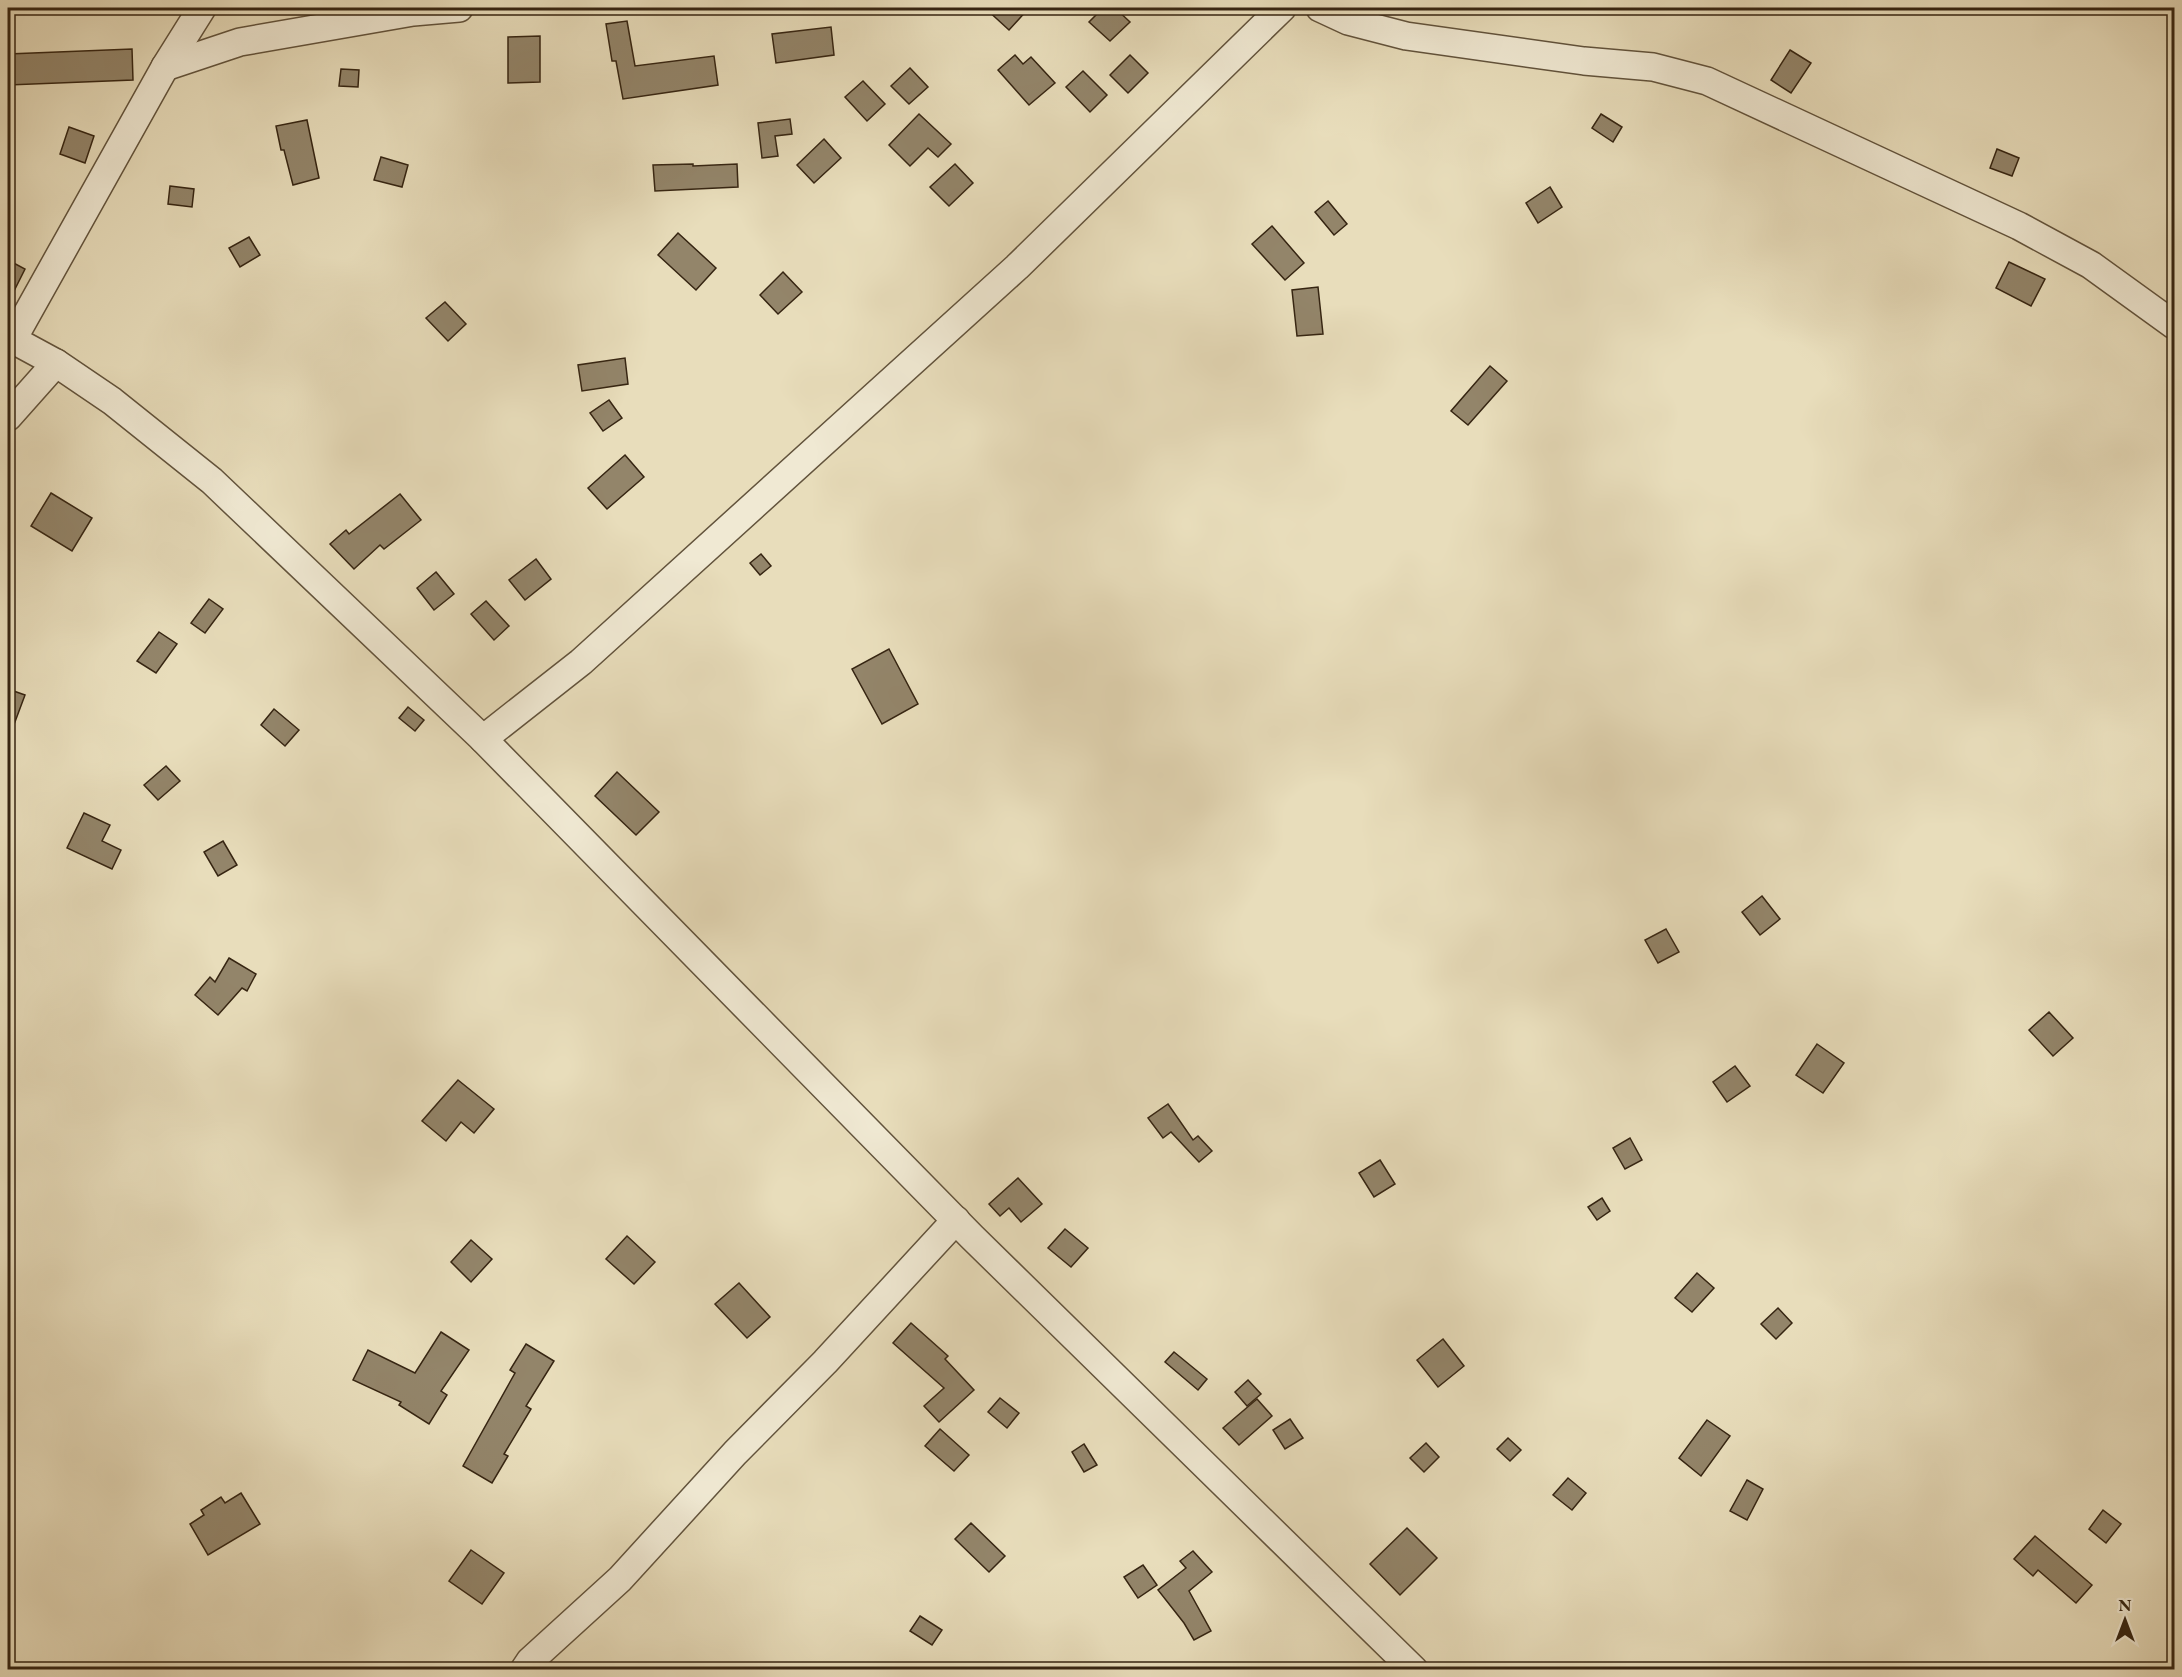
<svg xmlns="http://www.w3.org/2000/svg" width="2182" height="1677" viewBox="0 0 2182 1677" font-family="'EB Garamond',serif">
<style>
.building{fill:#93856a;stroke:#362512;stroke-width:1.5}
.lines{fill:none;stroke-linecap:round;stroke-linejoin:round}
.minor-casing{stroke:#62533c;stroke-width:30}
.minor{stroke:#f0e9d3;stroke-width:27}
</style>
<rect width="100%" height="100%" fill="#e8ddbb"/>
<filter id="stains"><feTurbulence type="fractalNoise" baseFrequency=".00333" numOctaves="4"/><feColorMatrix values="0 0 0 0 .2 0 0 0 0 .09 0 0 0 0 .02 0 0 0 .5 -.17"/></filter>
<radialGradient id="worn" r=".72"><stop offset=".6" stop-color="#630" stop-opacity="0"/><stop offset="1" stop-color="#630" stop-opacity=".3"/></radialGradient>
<g class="building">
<polygon points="985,8 1029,8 1009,30"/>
<polygon points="1103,8 1115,8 1130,22 1110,41 1089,22"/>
<polygon points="627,21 635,66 714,56 718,85 623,99 616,61 612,61 606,24"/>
<polygon points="831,27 834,55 776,63 772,34"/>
<polygon points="540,36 540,82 508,83 508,37"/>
<polygon points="132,49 133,80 8,85 8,54"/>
<polygon points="1790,50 1811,63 1791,93 1771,80"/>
<polygon points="1015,55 1023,64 1031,57 1055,83 1029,105 998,70"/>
<polygon points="1130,55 1148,73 1128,93 1110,75"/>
<polygon points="910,68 928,87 909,104 891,86"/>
<polygon points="341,69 359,70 358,87 339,86"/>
<polygon points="1083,71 1107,95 1090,112 1066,87"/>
<polygon points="863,81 885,104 867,121 845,97"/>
<polygon points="919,114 951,144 938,157 928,148 910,166 889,145"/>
<polygon points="1601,114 1622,127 1613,142 1592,128"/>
<polygon points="790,119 792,134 775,136 778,156 762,158 758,123"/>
<polygon points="307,120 319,178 293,185 284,150 281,150 276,126"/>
<polygon points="69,127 94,136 85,163 60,154"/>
<polygon points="824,139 841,158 814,183 797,165"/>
<polygon points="1997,149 2019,158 2012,176 1990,168"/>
<polygon points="381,157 408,165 402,187 374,180"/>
<polygon points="693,164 693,166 737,164 738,187 655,191 653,165"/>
<polygon points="955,164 973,183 949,206 930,187"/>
<polygon points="170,186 194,189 192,207 168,204"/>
<polygon points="1550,187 1562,207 1538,223 1526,203"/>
<polygon points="1328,201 1347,224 1334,235 1315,212"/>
<polygon points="1272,226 1304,263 1285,280 1252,244"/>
<polygon points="678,233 716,268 696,290 658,255"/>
<polygon points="249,237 260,255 240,267 229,248"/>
<polygon points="8,260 25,269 8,303"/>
<polygon points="2009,262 2045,279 2031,306 1996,288"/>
<polygon points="783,272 802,292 778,314 760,295"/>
<polygon points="1318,287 1323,334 1297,336 1292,290"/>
<polygon points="445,302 466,324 448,341 426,318"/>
<polygon points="625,358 628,384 582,391 578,365"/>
<polygon points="1490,366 1507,381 1468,425 1451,411"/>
<polygon points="609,400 622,418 603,431 590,413"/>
<polygon points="625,455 644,477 607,509 588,488"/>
<polygon points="51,493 92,518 72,551 31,526"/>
<polygon points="400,494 421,520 384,549 380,545 354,569 330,544 346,530 349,534"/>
<polygon points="761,554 771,566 760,575 750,563"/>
<polygon points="536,559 551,579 525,600 509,580"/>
<polygon points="436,572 454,594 434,610 417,588"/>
<polygon points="209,599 223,609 205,633 191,623"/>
<polygon points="486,601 509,626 494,640 471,614"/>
<polygon points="159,632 177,644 156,673 137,661"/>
<polygon points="889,649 918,704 882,724 852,669"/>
<polygon points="8,689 25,695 9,738 8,737"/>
<polygon points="408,707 424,720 415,731 399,718"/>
<polygon points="274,709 299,730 285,746 261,725"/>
<polygon points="166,766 180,781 158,800 144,785"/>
<polygon points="617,772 659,812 636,835 595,796"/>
<polygon points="84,813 110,825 102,841 121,850 112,869 67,848"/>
<polygon points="223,841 237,865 218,876 204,852"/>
<polygon points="1762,896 1780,919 1760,935 1742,912"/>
<polygon points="1666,929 1679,952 1658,963 1645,940"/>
<polygon points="229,958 256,974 247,991 242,988 218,1015 195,995 210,977 215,982"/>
<polygon points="2049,1012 2073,1038 2053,1056 2029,1030"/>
<polygon points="1817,1044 1844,1063 1823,1093 1796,1075"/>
<polygon points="1735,1066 1750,1086 1727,1102 1713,1082"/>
<polygon points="458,1080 494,1109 474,1133 461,1122 446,1141 422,1121"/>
<polygon points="1168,1104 1193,1140 1198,1136 1212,1151 1199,1162 1171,1132 1163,1138 1148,1118"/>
<polygon points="1630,1138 1642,1160 1625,1169 1613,1148"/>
<polygon points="1380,1160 1395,1184 1374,1197 1359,1173"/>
<polygon points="1018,1178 1042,1204 1021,1222 1009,1208 1000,1216 989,1204"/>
<polygon points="1602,1198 1610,1211 1597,1220 1588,1207"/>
<polygon points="1065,1229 1088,1248 1071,1267 1048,1248"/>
<polygon points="627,1236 655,1262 634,1284 606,1259"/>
<polygon points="471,1240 492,1259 471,1282 451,1262"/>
<polygon points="1697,1273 1714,1288 1692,1312 1675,1298"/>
<polygon points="739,1283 770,1317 747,1338 715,1304"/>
<polygon points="1778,1308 1792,1323 1776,1339 1761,1324"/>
<polygon points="911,1323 948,1356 945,1359 974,1390 939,1422 924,1406 944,1388 893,1343"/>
<polygon points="441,1332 469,1350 441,1391 447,1395 429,1424 399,1405 401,1402 353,1380 368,1350 415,1373"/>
<polygon points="1443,1339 1464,1366 1438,1387 1417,1360"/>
<polygon points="526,1344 554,1361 526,1406 531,1409 504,1454 508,1456 492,1483 463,1466 515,1373 510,1370"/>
<polygon points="1174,1352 1207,1379 1198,1390 1165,1362"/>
<polygon points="1248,1380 1261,1394 1247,1406 1235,1392"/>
<polygon points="1000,1398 1019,1413 1007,1428 988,1412"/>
<polygon points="1257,1399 1272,1416 1239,1445 1223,1428"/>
<polygon points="1290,1419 1303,1438 1285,1449 1273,1430"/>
<polygon points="1707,1420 1730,1436 1701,1476 1679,1458"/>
<polygon points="940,1429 969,1455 954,1471 925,1446"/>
<polygon points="1508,1438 1521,1450 1510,1461 1497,1449"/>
<polygon points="1426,1443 1439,1457 1424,1472 1410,1458"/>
<polygon points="1084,1444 1097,1465 1084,1472 1072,1452"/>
<polygon points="1568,1478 1586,1493 1572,1510 1553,1495"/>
<polygon points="1747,1480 1763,1489 1747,1520 1730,1511"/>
<polygon points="241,1493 260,1524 208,1555 190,1524 204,1515 201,1510 221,1497 225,1503"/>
<polygon points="2103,1510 2121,1524 2106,1543 2089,1529"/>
<polygon points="971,1523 1005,1556 989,1572 955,1539"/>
<polygon points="1407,1528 1437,1558 1400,1595 1370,1564"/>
<polygon points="2035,1536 2092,1585 2076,1603 2038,1570 2033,1576 2014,1559"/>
<polygon points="471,1550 504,1573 482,1604 449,1581"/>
<polygon points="1193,1551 1212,1572 1189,1591 1211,1631 1194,1640 1184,1623 1158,1590 1186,1568 1180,1561"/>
<polygon points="1143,1565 1157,1585 1138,1598 1124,1577"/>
<polygon points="920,1616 942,1630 932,1645 910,1631"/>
</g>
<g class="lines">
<g class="minor-casing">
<g id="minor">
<polyline points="1320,8 1348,21 1406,36 1584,61 1653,67 1707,81 2019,226 2091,265 2174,325"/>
<polyline points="165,67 240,42 413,12 459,8"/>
<polyline points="8,337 56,363 112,401 212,481 483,739 972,1237 1414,1670"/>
<polyline points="13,339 165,67 202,8"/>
<polyline points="8,417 56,363"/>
<polyline points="483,739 581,662 1017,267 1282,8"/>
<polyline points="524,1670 530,1661 620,1579 735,1453 825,1362 956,1220"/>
</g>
</g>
<use href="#minor" class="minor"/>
</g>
<rect width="2182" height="1677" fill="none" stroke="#e8ddbb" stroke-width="30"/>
<rect x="9" y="9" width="2164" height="1659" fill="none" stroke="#362512" stroke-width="3"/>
<rect x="15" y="15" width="2152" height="1647" fill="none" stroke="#362512" stroke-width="1.5"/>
<g transform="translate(2125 1620)" stroke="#f0e9d3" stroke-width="4.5" paint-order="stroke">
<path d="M0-4.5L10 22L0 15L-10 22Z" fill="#362512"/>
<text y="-9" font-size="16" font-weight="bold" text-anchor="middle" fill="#362512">N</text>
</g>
<rect width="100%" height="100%" filter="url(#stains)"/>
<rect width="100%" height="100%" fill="url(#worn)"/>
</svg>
